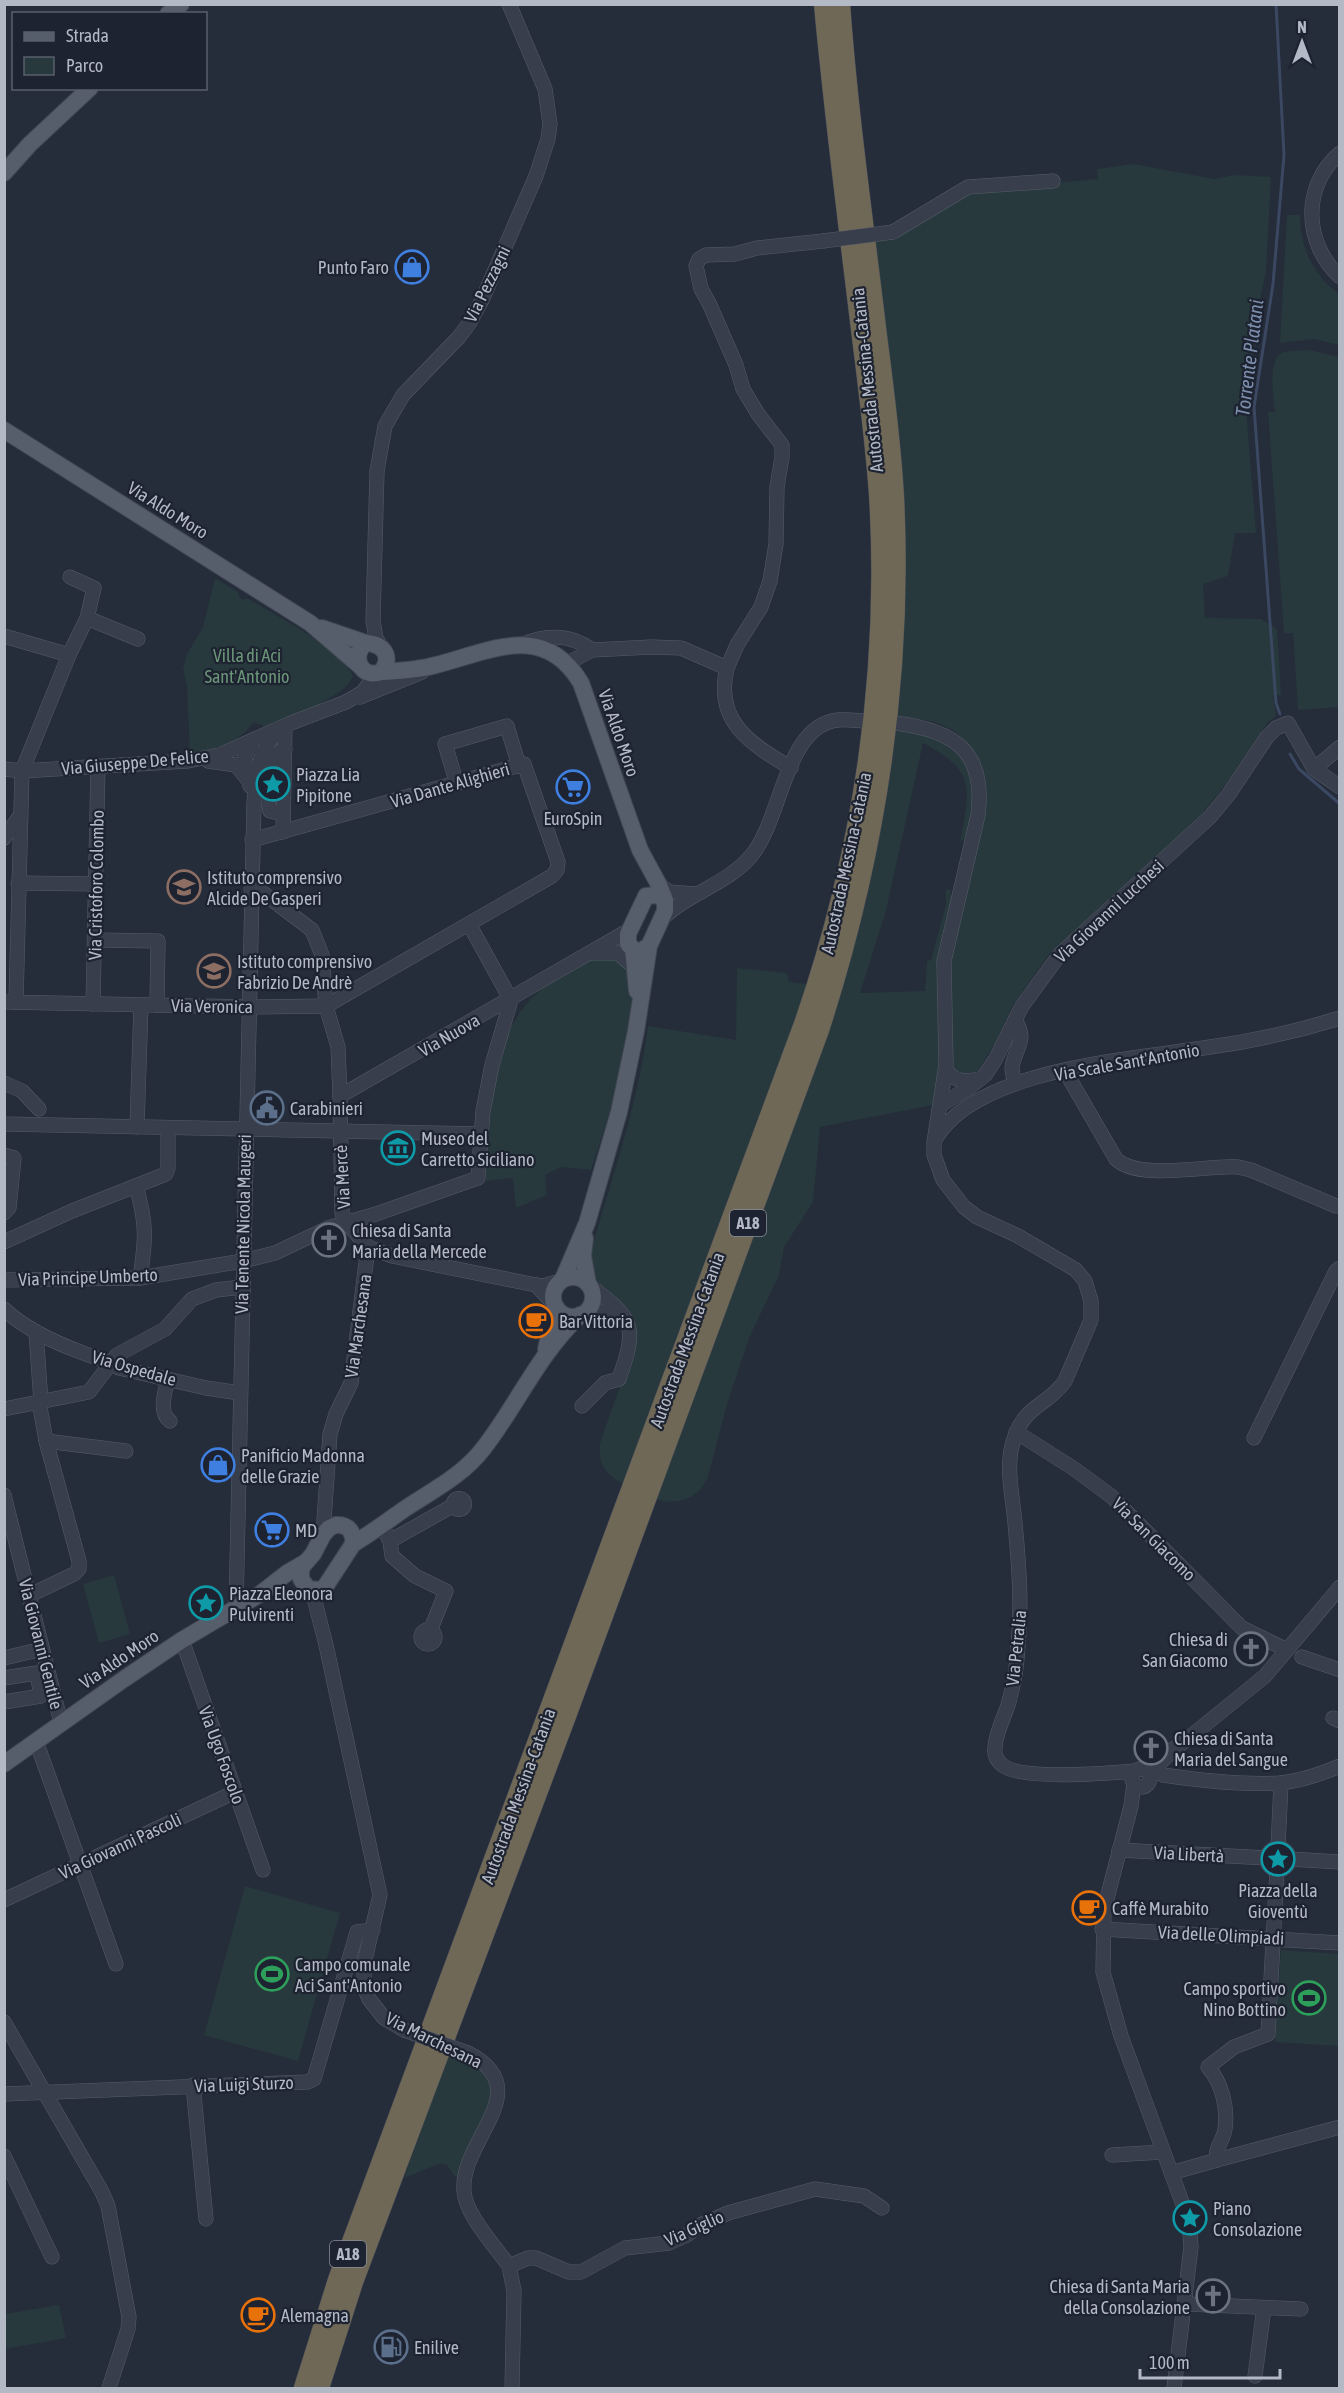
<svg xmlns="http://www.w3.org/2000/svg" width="1344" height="2393" viewBox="0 0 1344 2393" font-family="'Asap Condensed',sans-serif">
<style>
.green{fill:#27393c}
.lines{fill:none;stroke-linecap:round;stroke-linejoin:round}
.stream{stroke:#3b4862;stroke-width:3}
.minor-casing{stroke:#565c69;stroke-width:15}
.major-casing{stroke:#414754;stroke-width:18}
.highway-casing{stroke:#434956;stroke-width:21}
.minor{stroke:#383e4b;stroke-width:14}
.major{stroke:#565d6b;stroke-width:16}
.highway{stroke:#706856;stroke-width:20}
.minor-bridge-casing{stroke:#565c69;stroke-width:15;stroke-linecap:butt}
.minor-bridge{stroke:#383e4b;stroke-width:14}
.labels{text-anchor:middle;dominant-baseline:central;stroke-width:4.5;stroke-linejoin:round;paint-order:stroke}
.shield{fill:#1d2330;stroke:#878c99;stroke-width:1.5}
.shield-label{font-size:16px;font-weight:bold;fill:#b4b9c6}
.poi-label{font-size:18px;fill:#b4b9c6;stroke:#1d2330;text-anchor:start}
.street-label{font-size:18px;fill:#b4b9c6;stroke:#1d2330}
.park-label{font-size:18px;fill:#6c9679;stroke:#1d2330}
.water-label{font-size:20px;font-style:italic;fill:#7d8eac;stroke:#1d2330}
</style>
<rect width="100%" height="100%" fill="#252c3a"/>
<g class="green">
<path d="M1134,164L1214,179L1235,175L1271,177L1266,272L1257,314L1254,352L1246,409L1256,533H1235L1228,576L1203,584L1205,618L1261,619L1277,629L1281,695L1273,696L1276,716L1268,722L1228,782L1199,817L1050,953L1014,1003L995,1043L978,1071C967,1074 959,1075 952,1065L948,965L984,816C988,776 977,735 934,722C922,719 909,718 897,717L875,240L969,190L1098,179L1097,169Z"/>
<path d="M1287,215H1300C1300,247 1313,275 1339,294V345L1314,339L1280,343Z"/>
<path d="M1309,350L1339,357L1340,707L1298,710L1293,633H1284L1268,412H1275C1274,397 1266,358 1284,352C1291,350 1301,351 1309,350Z"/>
<path d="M215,578L238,592L239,597L243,600L247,598C278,617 334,644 353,675C349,696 286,719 267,728L254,722C238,744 214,749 190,754L187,687L183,668L187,654L203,627Z"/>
<path d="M895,728C904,729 915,728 923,731C950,740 976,767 975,797C974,811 969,825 966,838L960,842C970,789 977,771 923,743L886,911L860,993L925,991L927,961L931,960L946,904V889L951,890L952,903L937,1095L933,1105L820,1127L813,1202L784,1247L779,1275L749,1338L727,1404L708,1477L701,1489L691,1497L679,1501L665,1502L656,1499L841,988L867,898Z"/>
<path d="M592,956C604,957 624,959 629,972C644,1013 605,1128 591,1170L561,1167L545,1175L547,1195L516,1208L513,1178L486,1181C487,1121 487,1049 529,1001C546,982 571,969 592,956Z"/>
<path d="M737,968L787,973L789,982L808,984L623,1484C605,1474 598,1464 600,1443L632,1352L634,1339L593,1274L589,1257C611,1181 638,1105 648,1026L736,1040Z"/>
<polygon points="114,1575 130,1634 99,1643 83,1584"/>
<polygon points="245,1886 340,1913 298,2061 204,2035"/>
<polygon points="1281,1950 1339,1954 1339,2046 1275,2042"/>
<polygon points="450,2051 473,2061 488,2075 493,2100 460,2177 455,2177 447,2165 441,2163 404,2178"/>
<polygon points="59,2305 66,2338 5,2349 5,2314"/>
</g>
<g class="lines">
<g class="stream">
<polyline points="1276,4 1284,155 1273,284 1254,407 1276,703 1280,714"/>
<polyline points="1290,754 1299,769 1340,804"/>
</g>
<g class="minor-casing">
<g id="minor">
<path d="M1340,153C1301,186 1304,244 1340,277"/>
<polyline points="893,232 968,187 1053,181"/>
<polyline points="87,618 138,639"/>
<polyline points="4,636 69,655 22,771 16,1002"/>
<path d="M521,645C546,634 569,633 592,650"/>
<polyline points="381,647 376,638 373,621 377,471 385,426 403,395 459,337 470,322 482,300 536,176 548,139 550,124 545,89 509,4"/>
<polyline points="69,655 87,618 94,588 70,577"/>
<path d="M568,663L592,650L651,647L681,648L727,668C714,722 751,744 791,768"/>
<polyline points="727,668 737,645 761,607 770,581 776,544 777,487 782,457 782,445 758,414 743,389 736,365 709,303 701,289 696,266 699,259 706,255 735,254 757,248 823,241"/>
<polyline points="360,697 422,672"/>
<path d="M895,723C954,730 986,751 978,815L944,961L946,1065L934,1142V1155L943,1180L964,1207L977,1217L1018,1236L1076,1270L1085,1281L1091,1301V1320L1065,1381C1046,1408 1022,1404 1012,1446C1006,1470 1013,1499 1015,1523C1019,1565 1022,1605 1018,1646C1017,1666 1014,1685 1008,1705C1004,1718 995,1734 995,1748C994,1754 997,1760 1001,1764C1018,1781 1110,1773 1135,1771"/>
<polyline points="208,761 236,765 249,781"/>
<polyline points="4,769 22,771 188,761 219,755 291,723 346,702 363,692 376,674"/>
<polyline points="1314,769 1340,747"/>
<polyline points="457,784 445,744 507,726 519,766"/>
<polyline points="250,786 244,753 246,744 252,748"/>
<path d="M283,814L270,811C266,791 262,759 285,749"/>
<polyline points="283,832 285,726"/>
<polyline points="4,838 20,816"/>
<polyline points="18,883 96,884"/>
<polyline points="659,885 670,892 695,894"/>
<polyline points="251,889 263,893 312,930 322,955 326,1006 552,876 557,870 558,862 524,764 252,840"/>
<path d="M662,919C687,894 729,883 751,856C780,822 784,740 826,723C838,718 850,720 863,721"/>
<polyline points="469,924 511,1000"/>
<polyline points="95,940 158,941 157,1005"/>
<polyline points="592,953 618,953 634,967"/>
<polyline points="4,1002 250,1007 326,1006 338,1047 340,1096"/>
<polyline points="93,1004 98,766"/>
<path d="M1015,1020C1029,1041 1014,1048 1012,1068C1012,1073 1014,1079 1015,1083"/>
<path d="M946,1070C955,1082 965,1082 980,1079"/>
<path d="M1065,1071L1116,1159C1139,1181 1206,1165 1238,1167L1251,1170L1336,1206"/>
<polyline points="4,1083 22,1091 39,1109"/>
<polyline points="941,1105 970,1087 985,1075 995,1060 1022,1006 1060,954 1210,817 1229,794 1267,737 1276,728 1288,723 1314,769 1340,787"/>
<polyline points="4,1124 480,1134"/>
<polyline points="137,1127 141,1005"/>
<path d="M936,1138C978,1068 1136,1059 1210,1047C1254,1041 1298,1031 1340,1018"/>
<polyline points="4,1155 14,1158 9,1208 4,1213"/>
<path d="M136,1186C147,1224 146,1239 140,1278"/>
<polyline points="4,1242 72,1211 166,1174 168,1168 168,1128"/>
<polyline points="4,1280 140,1278 243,1261 275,1253 328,1228 376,1214 478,1178 483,1111 492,1065 511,1000"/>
<polyline points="560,1281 543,1286 536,1285 392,1256 368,1247 346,1222 342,1213 340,1096 631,929"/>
<polyline points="536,1285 554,1304"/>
<path d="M4,1309C26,1330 56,1343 83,1353C96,1358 107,1360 119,1368L206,1388L240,1393"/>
<polyline points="583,1314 610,1311 622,1315"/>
<polyline points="36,1332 41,1402"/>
<path d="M168,1379C165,1392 158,1412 170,1421"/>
<path d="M582,1406L605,1383L619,1379C637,1328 635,1319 590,1286"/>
<polyline points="4,1409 89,1392 117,1355 165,1329 192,1299 216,1290 242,1287"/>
<polyline points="1016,1432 1073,1468 1111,1496 1242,1628 1287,1650"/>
<polyline points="1254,1438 1336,1271 1340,1268"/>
<polyline points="46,1441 126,1451"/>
<polyline points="4,1495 61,1723"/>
<circle cx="459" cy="1504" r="5.5"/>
<polyline points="382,1526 390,1541 392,1556 415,1576 446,1591 430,1631"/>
<polyline points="323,1535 330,1434 336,1414 351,1383 368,1247"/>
<polyline points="390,1541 454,1505"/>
<polyline points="308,1589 314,1598 326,1645 380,1895 364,1964 364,1987 369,1999 384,2018 404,2030"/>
<polyline points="28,1596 74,1574 79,1569 79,1561 46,1441 39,1402"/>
<path d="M236,1608L254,803C257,772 257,754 279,729"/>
<circle cx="428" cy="1637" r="7"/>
<polyline points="182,1640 263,1870"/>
<polyline points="1302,1657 1340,1670"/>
<polyline points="4,1658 42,1649"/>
<polyline points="4,1678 37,1673 41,1696 4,1702"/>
<polyline points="1333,1718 1340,1721"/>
<polyline points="36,1741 116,1964"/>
<path d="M1167,1756L1158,1765L1159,1773L1163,1775C1197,1780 1246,1785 1280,1783C1300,1781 1321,1774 1340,1766"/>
<polyline points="1141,1769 1180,1745 1265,1676 1340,1587"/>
<circle cx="1141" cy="1778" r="9"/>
<polyline points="1134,1784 1131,1806 1104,1910 1103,1972 1121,2036 1189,2221 1191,2247 1174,2388"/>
<polyline points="1278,1847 1281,1783"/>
<circle cx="1278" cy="1859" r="11"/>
<polyline points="1119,1850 1267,1858"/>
<polyline points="1289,1859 1340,1862"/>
<path d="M1277,1870L1268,2034L1234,2047L1208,2067C1222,2083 1228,2108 1225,2129C1224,2140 1214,2148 1217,2160L1340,2127"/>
<polyline points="4,1900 235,1792"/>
<polyline points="1102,1929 1340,1943"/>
<polyline points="4,2022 102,2192 108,2206 129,2317 128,2329 109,2388"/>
<path d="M468,2053C539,2090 460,2139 464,2191C465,2214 495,2246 509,2266L514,2291L512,2388"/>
<polyline points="193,2085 206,2219"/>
<polyline points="4,2094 307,2082 314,2079 357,1932 373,1930"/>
<polyline points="1112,2155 1163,2152"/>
<polyline points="4,2156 52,2257"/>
<polyline points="1171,2173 1217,2160"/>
<polyline points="509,2266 528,2258 536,2258 569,2272 581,2272 625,2248 669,2243 687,2235 698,2226 728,2213 815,2189 864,2196 882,2208"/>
<polyline points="1186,2304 1301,2309"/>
<polyline points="1255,2376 1264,2308"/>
</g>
</g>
<g class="major-casing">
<g id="major">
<polyline points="168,14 181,4"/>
<polyline points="4,173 30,144 90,88"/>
<polyline points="4,430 310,623 360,666"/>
<polyline points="322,628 366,643"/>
<path d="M366,643C384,644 393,657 381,672C361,680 350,655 366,643Z"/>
<path d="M381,672C399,671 419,670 436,665C491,651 544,621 581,683L640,850L659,885L664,897"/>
<polyline points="633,949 637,991"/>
<polyline points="585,1238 583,1256 588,1284"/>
<circle cx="573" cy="1297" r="20"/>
<polyline points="563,1279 587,1223 619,1112 636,1031 649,946 665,911 665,900 658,895 646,896 628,934 628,944 633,949 639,952 649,946"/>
<polyline points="546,1349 556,1307"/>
<path d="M336,1525C349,1524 354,1533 353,1544L325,1587L320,1590L308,1589L301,1579V1568L313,1554L323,1535L329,1528Z"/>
<path d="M353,1544C370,1534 386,1522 403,1510C431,1491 461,1477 483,1449C518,1404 537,1356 580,1315"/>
<polyline points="4,1764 124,1679 182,1640 260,1594 287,1573 306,1562"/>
</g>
</g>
<g class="highway-casing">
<g id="highway">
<path d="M304,2388L338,2280L804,1024C863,854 890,674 879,494C875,439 868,384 861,329C848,221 834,113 824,4"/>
<path d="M319,2388L353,2282L566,1716L819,1030C875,857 903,679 894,497C891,443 884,389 877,336C864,226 848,115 840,4"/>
</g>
</g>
<use href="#minor" class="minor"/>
<use href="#major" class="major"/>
<use href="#highway" class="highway"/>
<g class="minor-bridge-casing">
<g id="minor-bridge">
<polyline points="823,241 893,232"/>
<polyline points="404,2030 468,2053"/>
</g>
</g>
<use href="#minor-bridge" class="minor-bridge"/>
</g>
<defs>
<g id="shop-ring" transform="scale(1.725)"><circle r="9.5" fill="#1d2330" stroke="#3f7fe0" stroke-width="1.5"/><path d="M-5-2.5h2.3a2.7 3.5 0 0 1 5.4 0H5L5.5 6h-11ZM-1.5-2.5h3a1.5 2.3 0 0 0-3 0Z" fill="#3f7fe0"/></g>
<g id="sight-ring" transform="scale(1.725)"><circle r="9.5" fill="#1d2330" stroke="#0f9aa8" stroke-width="1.5"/><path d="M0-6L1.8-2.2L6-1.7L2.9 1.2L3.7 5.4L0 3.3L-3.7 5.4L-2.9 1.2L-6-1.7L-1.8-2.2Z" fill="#0f9aa8"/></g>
<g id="supermarket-ring" transform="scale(1.725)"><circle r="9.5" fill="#1d2330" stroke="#3f7fe0" stroke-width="1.5"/><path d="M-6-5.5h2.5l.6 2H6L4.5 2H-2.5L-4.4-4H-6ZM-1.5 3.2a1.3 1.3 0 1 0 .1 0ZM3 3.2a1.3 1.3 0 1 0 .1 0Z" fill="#3f7fe0"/></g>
<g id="school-ring" transform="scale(1.725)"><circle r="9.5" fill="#1d2330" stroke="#8d6e63" stroke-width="1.5"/><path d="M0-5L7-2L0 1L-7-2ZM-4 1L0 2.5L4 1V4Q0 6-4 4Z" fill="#8d6e63"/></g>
<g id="civic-ring" transform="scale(1.725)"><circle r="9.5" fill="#1d2330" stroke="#5c6f8a" stroke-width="1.5"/><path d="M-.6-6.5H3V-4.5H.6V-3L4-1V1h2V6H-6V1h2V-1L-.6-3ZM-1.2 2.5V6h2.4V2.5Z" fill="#5c6f8a"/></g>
<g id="museum-ring" transform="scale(1.725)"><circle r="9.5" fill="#1d2330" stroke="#0f9aa8" stroke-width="1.5"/><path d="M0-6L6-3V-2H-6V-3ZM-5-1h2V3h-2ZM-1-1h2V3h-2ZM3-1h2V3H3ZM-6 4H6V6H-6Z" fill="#0f9aa8"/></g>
<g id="church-ring" transform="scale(1.725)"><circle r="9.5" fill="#1d2330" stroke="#6b7280" stroke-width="1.5"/><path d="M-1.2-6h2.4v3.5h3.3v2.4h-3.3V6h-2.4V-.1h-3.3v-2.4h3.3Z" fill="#6b7280"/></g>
<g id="cafe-ring" transform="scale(1.725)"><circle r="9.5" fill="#1d2330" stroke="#e8710a" stroke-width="1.5"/><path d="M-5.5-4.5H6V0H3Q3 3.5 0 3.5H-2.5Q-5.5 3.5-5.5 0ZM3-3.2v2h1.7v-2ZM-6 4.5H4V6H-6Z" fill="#e8710a"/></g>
<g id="stadium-ring" transform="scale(1.725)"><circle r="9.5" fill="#1d2330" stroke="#2e9e5b" stroke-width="1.5"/><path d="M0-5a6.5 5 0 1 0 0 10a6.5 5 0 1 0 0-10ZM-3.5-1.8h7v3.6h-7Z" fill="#2e9e5b"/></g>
<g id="fuel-ring" transform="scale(1.725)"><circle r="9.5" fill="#1d2330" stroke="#5c6f8a" stroke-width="1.5"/><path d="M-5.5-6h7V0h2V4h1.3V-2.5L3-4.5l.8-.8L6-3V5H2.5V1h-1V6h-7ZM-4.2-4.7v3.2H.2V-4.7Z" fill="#5c6f8a"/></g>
</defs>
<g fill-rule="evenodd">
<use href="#shop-ring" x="412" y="267"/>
<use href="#sight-ring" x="273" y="784"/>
<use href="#supermarket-ring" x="573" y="787"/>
<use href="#school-ring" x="184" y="887"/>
<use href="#school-ring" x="214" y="971"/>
<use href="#civic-ring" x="267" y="1108"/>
<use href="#museum-ring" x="398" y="1148"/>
<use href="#church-ring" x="329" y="1240"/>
<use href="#cafe-ring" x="536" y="1321"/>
<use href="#shop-ring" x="218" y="1465"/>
<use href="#supermarket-ring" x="272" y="1530"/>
<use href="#sight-ring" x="206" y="1603"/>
<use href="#church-ring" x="1251" y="1649"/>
<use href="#church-ring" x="1151" y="1748"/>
<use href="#sight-ring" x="1278" y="1859"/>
<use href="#cafe-ring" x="1089" y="1908"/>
<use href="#stadium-ring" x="272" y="1974"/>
<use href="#stadium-ring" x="1309" y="1998"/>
<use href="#sight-ring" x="1190" y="2218"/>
<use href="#church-ring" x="1213" y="2296"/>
<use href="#cafe-ring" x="258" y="2315"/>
<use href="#fuel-ring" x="391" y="2347"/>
</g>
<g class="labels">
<g class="shield">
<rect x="730" y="1210" width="36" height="26" rx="4.5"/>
<rect x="330" y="2241" width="36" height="26" rx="4.5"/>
</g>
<g class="shield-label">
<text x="748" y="1223">A18</text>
<text x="348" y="2254">A18</text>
</g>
<g class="poi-label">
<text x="389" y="267" text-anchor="end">Punto Faro</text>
<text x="296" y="774">Piazza Lia<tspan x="296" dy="21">Pipitone</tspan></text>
<text x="573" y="818" text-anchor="middle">EuroSpin</text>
<text x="207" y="877">Istituto comprensivo<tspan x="207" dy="21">Alcide De Gasperi</tspan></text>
<text x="237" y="961">Istituto comprensivo<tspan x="237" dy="21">Fabrizio De Andrè</tspan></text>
<text x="290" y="1108">Carabinieri</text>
<text x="421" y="1138">Museo del<tspan x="421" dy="21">Carretto Siciliano</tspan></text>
<text x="352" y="1230">Chiesa di Santa<tspan x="352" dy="21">Maria della Mercede</tspan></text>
<text x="559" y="1321">Bar Vittoria</text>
<text x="241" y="1455">Panificio Madonna<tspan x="241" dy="21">delle Grazie</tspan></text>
<text x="295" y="1530">MD</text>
<text x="229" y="1593">Piazza Eleonora<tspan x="229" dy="21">Pulvirenti</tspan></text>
<text x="1228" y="1639" text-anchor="end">Chiesa di<tspan x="1228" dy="21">San Giacomo</tspan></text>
<text x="1174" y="1738">Chiesa di Santa<tspan x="1174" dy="21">Maria del Sangue</tspan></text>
<text x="1278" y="1890" text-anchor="middle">Piazza della<tspan x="1278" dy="21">Gioventù</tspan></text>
<text x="1112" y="1908">Caffè Murabito</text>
<text x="295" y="1964">Campo comunale<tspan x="295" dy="21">Aci Sant'Antonio</tspan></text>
<text x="1286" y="1988" text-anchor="end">Campo sportivo<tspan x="1286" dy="21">Nino Bottino</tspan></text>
<text x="1213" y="2208">Piano<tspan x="1213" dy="21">Consolazione</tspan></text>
<text x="1190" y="2286" text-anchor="end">Chiesa di Santa Maria<tspan x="1190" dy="21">della Consolazione</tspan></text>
<text x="281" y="2315">Alemagna</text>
<text x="414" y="2347">Enilive</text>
</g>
<g class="street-label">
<text transform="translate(487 284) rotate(-64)">Via Pezzagni</text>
<text transform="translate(867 380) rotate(-96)">Autostrada Messina-Catania</text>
<text transform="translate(168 510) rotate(32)">Via Aldo Moro</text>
<text transform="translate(619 733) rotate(71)">Via Aldo Moro</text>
<text transform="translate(135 762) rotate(-5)">Via Giuseppe De Felice</text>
<text transform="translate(450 785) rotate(-16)">Via Dante Alighieri</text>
<text transform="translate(846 863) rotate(-78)">Autostrada Messina-Catania</text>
<text transform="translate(96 885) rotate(-89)">Via Cristoforo Colombo</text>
<text transform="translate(1109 911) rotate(-43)">Via Giovanni Lucchesi</text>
<text transform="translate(212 1006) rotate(1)">Via Veronica</text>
<text transform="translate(449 1035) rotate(-30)">Via Nuova</text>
<text transform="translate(1127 1062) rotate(-10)">Via Scale Sant'Antonio</text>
<text transform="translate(342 1177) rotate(-93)">Via Mercè</text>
<text transform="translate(243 1224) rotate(-89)">Via Tenente Nicola Maugeri</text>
<text transform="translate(88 1277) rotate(-2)">Via Principe Umberto</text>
<text transform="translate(358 1326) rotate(-82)">Via Marchesana</text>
<text transform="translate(687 1340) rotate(-70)">Autostrada Messina-Catania</text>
<text transform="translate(134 1368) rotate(16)">Via Ospedale</text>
<text transform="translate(1154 1539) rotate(45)">Via San Giacomo</text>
<text transform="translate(41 1644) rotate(76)">Via Giovanni Gentile</text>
<text transform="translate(1016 1648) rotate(-84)">Via Petralia</text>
<text transform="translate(119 1659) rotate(-34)">Via Aldo Moro</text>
<text transform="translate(222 1755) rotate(70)">Via Ugo Foscolo</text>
<text transform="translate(518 1796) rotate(-70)">Autostrada Messina-Catania</text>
<text transform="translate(120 1846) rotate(-25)">Via Giovanni Pascoli</text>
<text transform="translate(1189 1854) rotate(3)">Via Libertà</text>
<text transform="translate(1221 1935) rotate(3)">Via delle Olimpiadi</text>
<text transform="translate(434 2040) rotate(26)">Via Marchesana</text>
<text transform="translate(244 2084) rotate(-2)">Via Luigi Sturzo</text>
<text transform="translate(694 2228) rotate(-24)">Via Giglio</text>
</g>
<g class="park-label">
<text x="247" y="655">Villa di Aci<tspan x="247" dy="21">Sant'Antonio</tspan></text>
</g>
<g class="water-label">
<text transform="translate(1249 358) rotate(-83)">Torrente Platani</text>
</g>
</g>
<rect width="1344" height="2393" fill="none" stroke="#b4b9c6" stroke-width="12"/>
<rect x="12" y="12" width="195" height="78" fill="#1d2330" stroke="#595f6c" stroke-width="1.5"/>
<rect x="24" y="32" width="30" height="9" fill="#565d6b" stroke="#595f6c" stroke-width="1.5"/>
<text x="66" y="42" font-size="18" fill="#b4b9c6">Strada</text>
<rect x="24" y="57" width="30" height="18" fill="#27393c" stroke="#595f6c" stroke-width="1.5"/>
<text x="66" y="72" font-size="18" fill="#b4b9c6">Parco</text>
<g transform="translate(1302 42)" stroke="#1d2330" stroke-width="4.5" paint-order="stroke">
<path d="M0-4.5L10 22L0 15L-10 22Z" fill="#b4b9c6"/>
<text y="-9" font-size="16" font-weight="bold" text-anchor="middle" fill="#b4b9c6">N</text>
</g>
<path d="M1140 2369v9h140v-9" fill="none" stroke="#b4b9c6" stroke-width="3"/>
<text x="1149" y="2369" font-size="18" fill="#b4b9c6" stroke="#1d2330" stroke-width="4.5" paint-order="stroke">100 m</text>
</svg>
